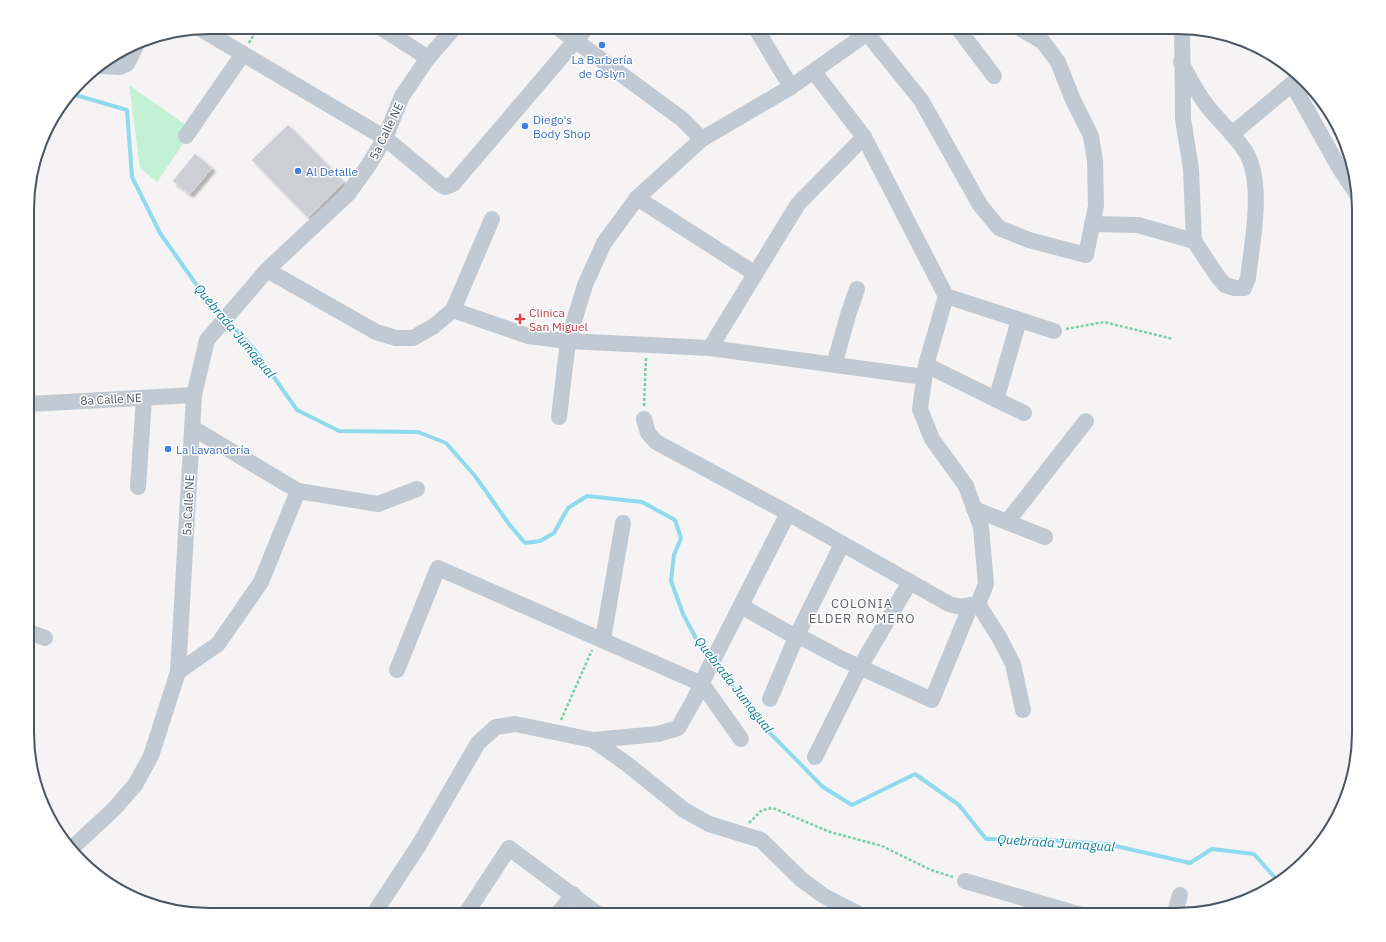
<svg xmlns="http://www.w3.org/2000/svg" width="1386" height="942" viewBox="0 0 1386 942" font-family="'IBM Plex Sans',sans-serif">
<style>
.green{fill:#c3f1d5}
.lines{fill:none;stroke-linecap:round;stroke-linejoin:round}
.stream{stroke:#90daee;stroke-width:4}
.building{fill:#cdcfd5;stroke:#d7d9de;filter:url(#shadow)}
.path{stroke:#7ad0a6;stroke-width:2.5;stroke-dasharray:3 2;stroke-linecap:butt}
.minor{stroke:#c1cad2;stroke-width:16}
.shop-dot{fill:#3f7fe0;stroke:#fff;stroke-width:1.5}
.health-dot{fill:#e0444e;stroke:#fff;stroke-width:1.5}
.labels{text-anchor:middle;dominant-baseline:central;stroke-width:3;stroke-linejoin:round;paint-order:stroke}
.shop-label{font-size:12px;fill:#366cbe;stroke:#fff;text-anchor:start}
.street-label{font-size:12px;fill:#4a5661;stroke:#fff}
.health-label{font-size:12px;fill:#be3a42;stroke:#fff;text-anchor:start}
.water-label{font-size:13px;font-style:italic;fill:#0c7c9b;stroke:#fff}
.neighbourhood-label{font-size:13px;letter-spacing:1px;fill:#5f6368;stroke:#fff}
.rim{fill:none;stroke:#4a5661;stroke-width:2}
</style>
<defs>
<filter id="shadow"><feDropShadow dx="3.5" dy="3.5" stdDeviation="1" flood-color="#0004"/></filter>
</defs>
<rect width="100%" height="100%" fill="#f5f3f3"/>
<polygon class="green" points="129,85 187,126 185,141 157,182 140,168"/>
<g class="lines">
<g class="stream">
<polyline points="72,94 127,110 132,177 160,233 205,297 223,316"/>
<polyline points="228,321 254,349 297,410 339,431 418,432 446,443 475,476 509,524 525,543 540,541 554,533 568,508 587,496 642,502 675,520 681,538 674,555 671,581 683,614 700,646 710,658"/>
<polyline points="716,665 765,728 823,787 852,805 915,774 959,805 986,839 1032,839 1107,844 1190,863 1212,849 1254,854 1277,880"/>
</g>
</g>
<g class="building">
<polygon points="288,125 344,182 308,217 252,160"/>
<polygon points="195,154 212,168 190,194 173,181"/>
</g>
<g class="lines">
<g class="path">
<polyline points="249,43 258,27"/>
<polyline points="1066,329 1104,322 1173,339"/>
<polyline points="644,406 646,358"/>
<polyline points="561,720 592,650"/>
<polyline points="749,823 762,810 773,808 830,832 882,846 931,870 953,877"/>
</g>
<g class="minor">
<polyline points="380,27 428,58"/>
<polyline points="557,27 682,119 702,139"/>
<polyline points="755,27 791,87"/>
<polyline points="862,27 921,100 980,205 999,228 1029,240 1086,255 1096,206 1095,161 1091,136 1073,100 1058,62 1043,42 1018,27"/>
<polyline points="957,27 994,76"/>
<polyline points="201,29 385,138 440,184 446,187 453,184 587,27"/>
<path d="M1181,62C1189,78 1197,93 1208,107C1220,122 1237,137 1247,154C1264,186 1252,243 1248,278L1244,288H1235L1225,285L1218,277L1194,241L1191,169L1183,119L1182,27"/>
<polyline points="99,66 120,67 127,64 138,42"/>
<polyline points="814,72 864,137 946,296 1054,331"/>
<polyline points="1293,85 1340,169 1359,197"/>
<polyline points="1232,134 1299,78"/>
<polyline points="43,136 46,128"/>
<polyline points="186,136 243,54"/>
<polyline points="637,198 754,273"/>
<polyline points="1092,224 1138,225 1194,241"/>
<polyline points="267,270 376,332 396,338 413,338 434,326 453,310 528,336 568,341 710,348 924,377"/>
<polyline points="453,310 492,219"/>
<polyline points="710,348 798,204 864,137"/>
<polyline points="834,365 849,312 857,289"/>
<polyline points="926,365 1024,413"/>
<polyline points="996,400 1019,320"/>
<polyline points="29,404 194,395"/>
<polyline points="559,417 568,341 585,285 604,243 637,198 702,139 791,87 876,27"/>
<polyline points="644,419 648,433 656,442 788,513"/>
<polyline points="193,428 298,491 378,504 417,489"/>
<polyline points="138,487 144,398"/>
<polyline points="974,509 1045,537"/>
<polyline points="1007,522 1086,421"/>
<polyline points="978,604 999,637 1013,664 1023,710"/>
<polyline points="741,606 794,636 797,635 842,544"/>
<polyline points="29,632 45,638"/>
<polyline points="603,639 623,523"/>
<polyline points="397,670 438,568 702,684 741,739"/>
<polyline points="178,672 218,644 261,582 298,491"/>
<polyline points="770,699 797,635 842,659 932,700 971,605"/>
<polyline points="593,740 627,764 684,810 709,824 761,840 802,880 824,896 861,915"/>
<polyline points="815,757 860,667 910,582"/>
<polyline points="72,848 114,809 135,785 151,756 178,672 194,395 207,340 267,270 348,194 368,166 385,138 402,96 428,58 455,27"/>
<polyline points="965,881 1081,915"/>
<polyline points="373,915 419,845 478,743 496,727 515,724 593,740 658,734 678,728 694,700 708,670 788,513 949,604 961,607 978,604 986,584 981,527 966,486 932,439 920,409 926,365 946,296"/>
<polyline points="465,915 509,848 599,915"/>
<polyline points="557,915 573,894"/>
<polyline points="1174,915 1180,895"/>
</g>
</g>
<g class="shop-dot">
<circle cx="602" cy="45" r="4"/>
<circle cx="525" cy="126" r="4"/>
<circle cx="298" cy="171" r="4"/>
<circle cx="168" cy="449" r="4"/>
</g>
<path class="health-dot" d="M518 313h4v4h4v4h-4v4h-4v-4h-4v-4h4z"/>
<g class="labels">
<g class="shop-label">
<text x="602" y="59" text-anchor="middle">La Barbería<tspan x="602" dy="14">de Oslyn</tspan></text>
<text x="533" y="119">Diego's<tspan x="533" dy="14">Body Shop</tspan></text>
<text x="306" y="171">Al Detalle</text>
<text x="176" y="449">La Lavandería</text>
</g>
<g class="street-label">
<text transform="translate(386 131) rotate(-64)">5a Calle NE</text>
<text transform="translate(111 399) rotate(-3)">8a Calle NE</text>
<text transform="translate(188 505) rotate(-87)">5a Calle NE</text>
</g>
<g class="health-label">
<text x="529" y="312">Clinica<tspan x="529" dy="14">San Miguel</tspan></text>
</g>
<g class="water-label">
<text transform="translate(235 331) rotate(50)">Quebrada Jumagual</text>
<text transform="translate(734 685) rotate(52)">Quebrada Jumagual</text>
<text transform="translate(1056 843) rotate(4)">Quebrada Jumagual</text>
</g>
<g class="neighbourhood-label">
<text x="862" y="603">COLONIA<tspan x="862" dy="15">ELDER ROMERO</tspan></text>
</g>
</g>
<path d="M0 0H1386V942H0ZM209 34H1177A175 175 0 0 1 1352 209V733A175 175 0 0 1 1177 908H209A175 175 0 0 1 34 733V209A175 175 0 0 1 209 34Z" fill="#fff" fill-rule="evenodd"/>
<path class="rim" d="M209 34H1177A175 175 0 0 1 1352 209V733A175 175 0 0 1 1177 908H209A175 175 0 0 1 34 733V209A175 175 0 0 1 209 34Z"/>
</svg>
